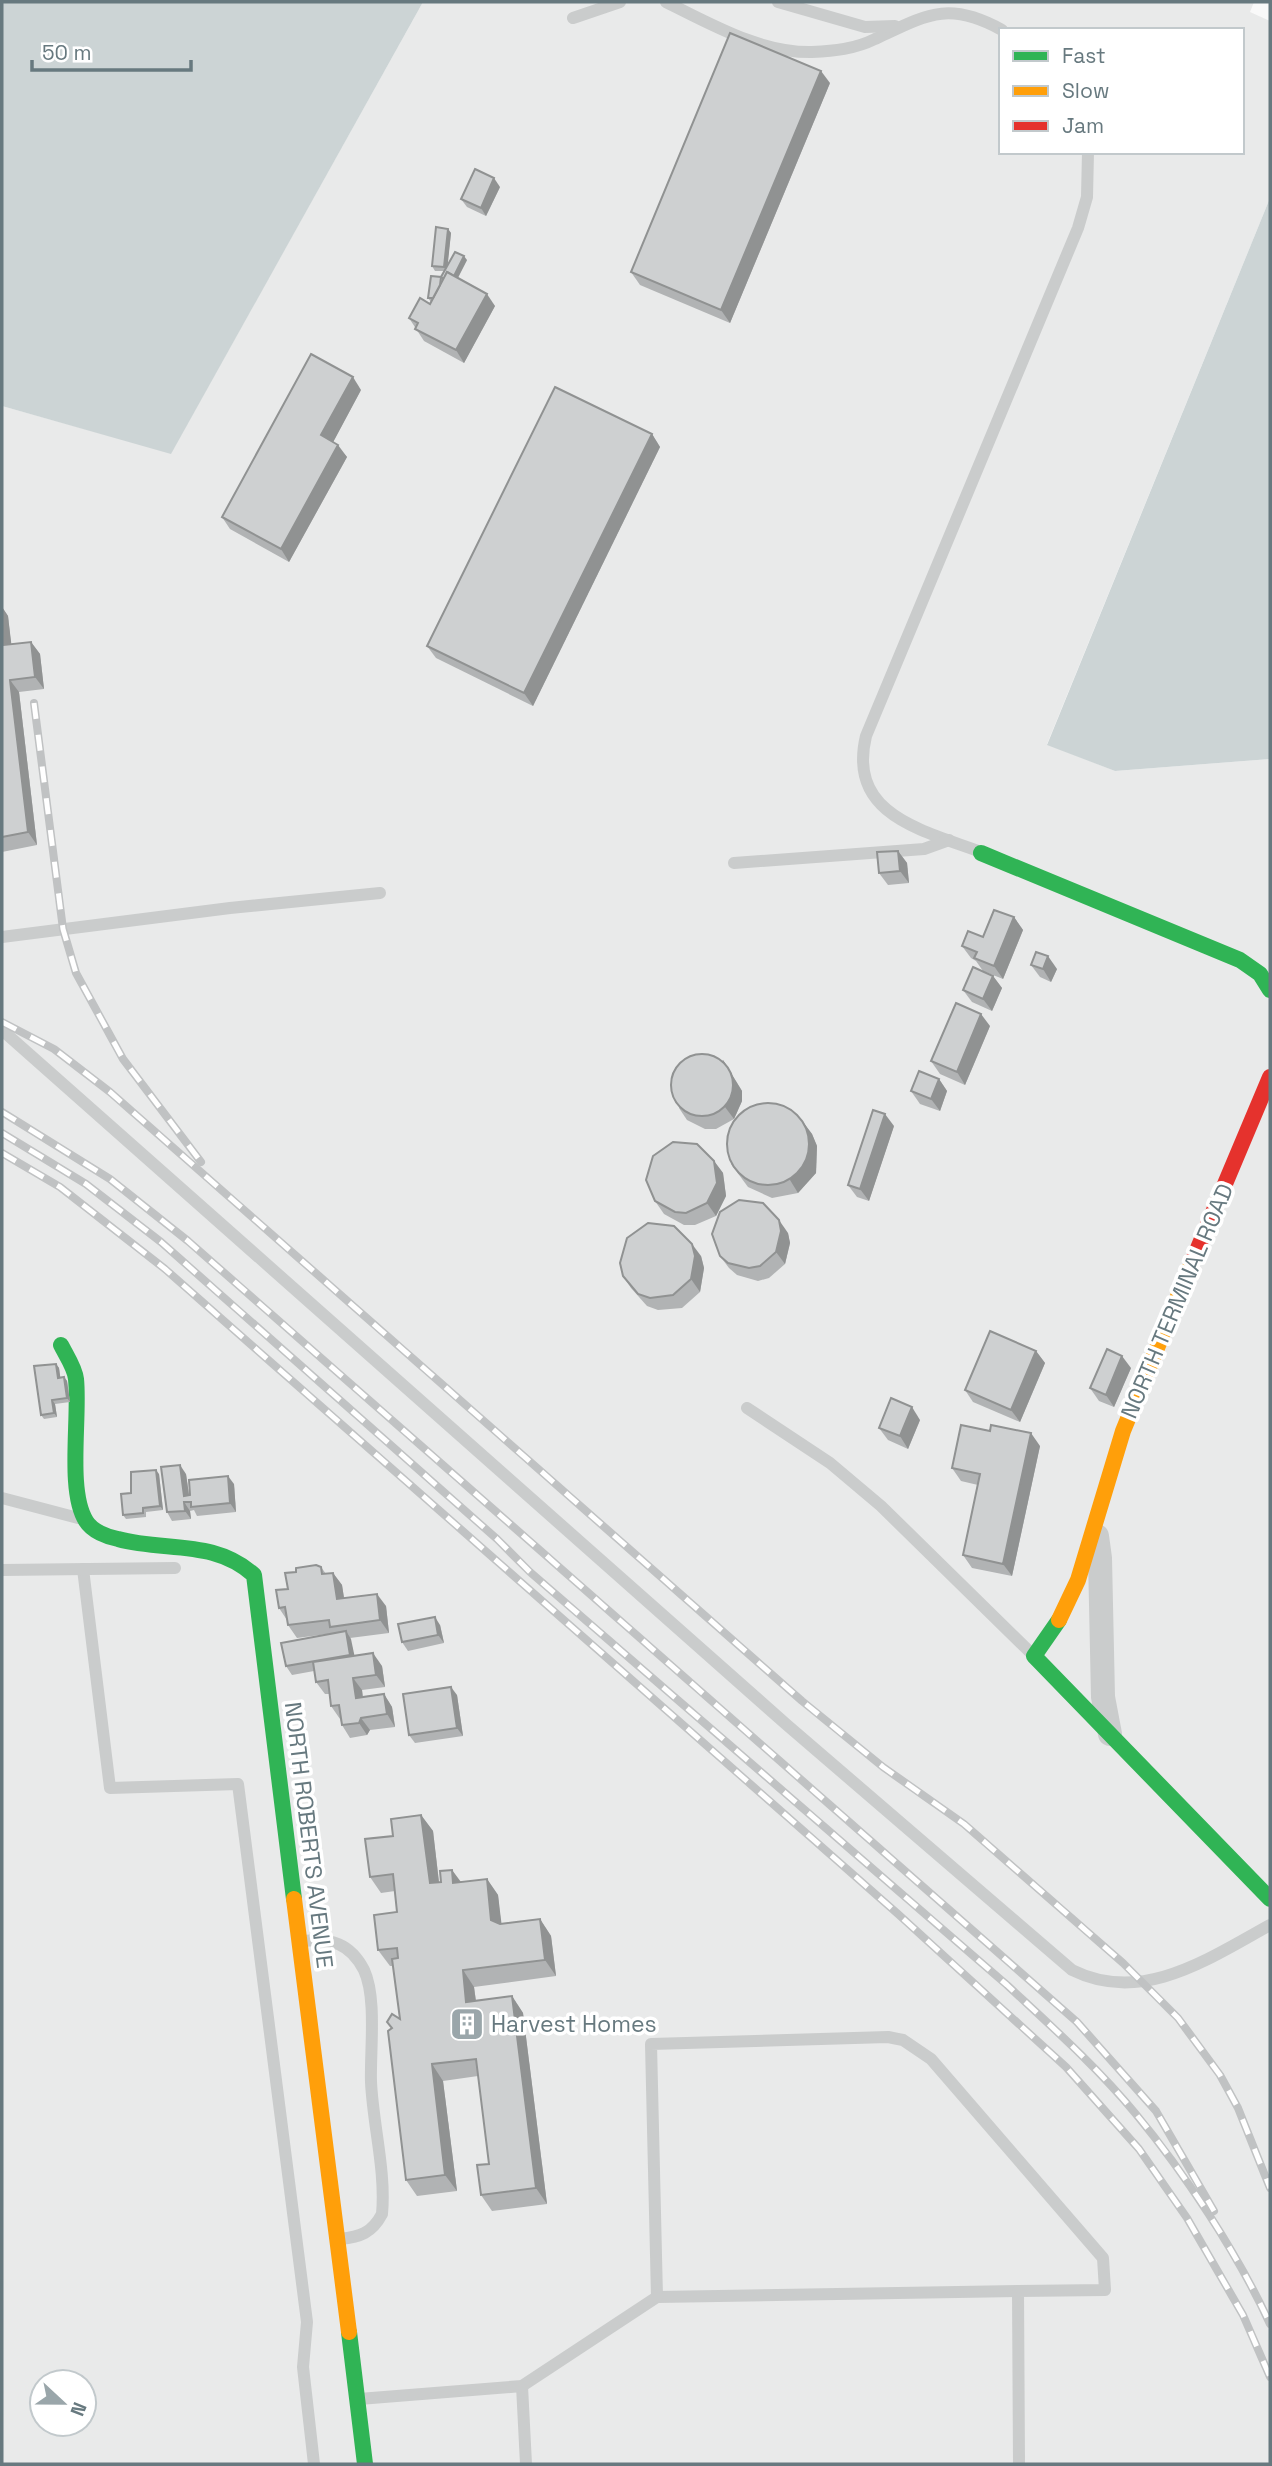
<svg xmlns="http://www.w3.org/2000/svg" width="1272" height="2466" viewBox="0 0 1272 2466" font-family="'Space Grotesk',sans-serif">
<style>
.built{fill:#e9eaea;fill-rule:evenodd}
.water{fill:#ccd4d5}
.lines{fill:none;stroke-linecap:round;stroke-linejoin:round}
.lane{stroke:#cacccc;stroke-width:12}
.street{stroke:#cacccc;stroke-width:24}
.fast{stroke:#30b455;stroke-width:16}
.slow{stroke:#ff9f0a;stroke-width:16}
.jam{stroke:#e5322d;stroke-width:16}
.rail-casing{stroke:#c0c2c3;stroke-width:8}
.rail{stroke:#fff;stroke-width:5;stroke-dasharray:16;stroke-linecap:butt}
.wall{fill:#b1b3b4}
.shaded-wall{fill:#909292}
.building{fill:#ced0d1;stroke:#909292;stroke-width:2}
.labels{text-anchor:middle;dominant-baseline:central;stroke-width:7;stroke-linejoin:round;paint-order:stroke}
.street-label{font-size:23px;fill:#67797f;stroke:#fff}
.poi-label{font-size:23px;fill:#67797f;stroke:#fff;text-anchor:start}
</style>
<rect width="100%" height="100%" fill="#f9f9f9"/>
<path class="built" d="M423,2H1254L1250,12L1270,21V198L1047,744L1115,771L1270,759V2464H2V406L171,453ZM1001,30H1242V152H1001ZM42,2382H84V2424H42Z"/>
<g class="water">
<polygon points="2,2 423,2 171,454 2,406"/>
<polygon points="1270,198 1270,759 1115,771 1047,745"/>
</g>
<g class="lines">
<g class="lane">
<path d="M666,2C711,24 760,53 812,52C834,51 855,49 875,39C926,15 948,0 1002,30"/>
<polyline points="778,2 865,27 895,26"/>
<polyline points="573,18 620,2"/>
<path d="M981,852C922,830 847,815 866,736L1078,228L1087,197L1088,152"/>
<polyline points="734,863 924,849 949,840"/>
<polyline points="2,937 230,908 380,893"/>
<path d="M2,1030L787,1725L1072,1970C1142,2005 1208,1959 1270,1925"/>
<polyline points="747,1408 830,1463 881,1506 1032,1654"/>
<polyline points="2,1498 78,1518"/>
<polyline points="83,1569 110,1788 238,1784 307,2322 303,2367 314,2464"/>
<polyline points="2,1570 175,1568"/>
<path d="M303,1941C331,1938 350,1943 364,1970C377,1998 370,2050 371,2082C373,2125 386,2171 382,2214C372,2233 360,2237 340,2239"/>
<polyline points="657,2297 1018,2291"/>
<polyline points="522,2386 526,2464"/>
<polyline points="359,2399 522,2386 657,2297 651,2044 888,2037 903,2040 931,2059 1103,2258 1105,2290 1018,2291 1019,2464"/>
</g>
<polyline class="street" points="1097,1536 1100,1558 1103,1697 1110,1734"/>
<g class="fast">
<polyline points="981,853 1240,960 1260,974 1270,990"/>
<path d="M61,1345C66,1355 75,1368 76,1379C80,1417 67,1491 86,1521C92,1531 107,1537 118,1539C166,1552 214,1539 254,1575L294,1899"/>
<polyline points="1059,1620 1034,1656 1270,1899"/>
<polyline points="349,2332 365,2464"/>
</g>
<g class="slow">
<polyline points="1059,1620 1078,1580 1123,1431 1193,1260"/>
<polyline points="294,1899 349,2332"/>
</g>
<polyline class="jam" points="1193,1260 1270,1077"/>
<g class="rail-casing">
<g id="rail">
<polyline points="34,703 63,929 76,973 123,1059 201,1162"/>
<polyline points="2,1022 54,1049 110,1092 802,1701 883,1767 964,1824 1123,1963 1178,2018 1220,2075 1238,2108 1270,2188"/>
<polyline points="2,1112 110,1179 188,1241 1077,2022 1156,2111 1214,2211"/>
<path d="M2,1133L86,1184L161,1242L497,1539L530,1572L1007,1985C1051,2026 1097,2067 1135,2113C1184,2172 1238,2254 1270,2324"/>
<polyline points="2,1153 60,1187 165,1269 898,1914 1066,2067 1139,2149 1187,2218 1243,2315 1270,2377"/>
</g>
</g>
<use href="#rail" class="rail"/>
</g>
<g class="wall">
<polygon points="830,83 730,323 640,285 631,272"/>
<polygon points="500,187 486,216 467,207 461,199"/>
<polygon points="448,229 451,233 447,266 467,260 458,278 495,306 464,363 424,341 409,318 430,304 431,302 428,298 445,271 435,271 432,266"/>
<polygon points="361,390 333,442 347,457 289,562 230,529 222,517"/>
<polygon points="652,434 660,447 533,706 436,658 427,646"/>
<polygon points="2,607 8,616 11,644 31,642 40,654 44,689 19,692 37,845 2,852"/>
<polygon points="898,851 907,863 909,883 888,885 879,873"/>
<polygon points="1014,917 1023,930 1003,979 983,971 976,961 971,958 962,946 983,937"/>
<polygon points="1031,965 1057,969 1051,982 1040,977"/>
<polygon points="993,976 1002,988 992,1011 972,1002 963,990"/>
<polygon points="990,1026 965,1085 940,1074 931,1061"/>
<polygon points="723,1060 742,1091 742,1101 734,1119 716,1129 705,1129 687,1120 679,1108"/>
<polygon points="939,1079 947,1091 940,1111 920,1104 911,1091"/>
<polygon points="803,1122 812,1134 817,1146 816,1173 798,1193 772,1198 748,1187 731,1164"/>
<polygon points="894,1126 869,1201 857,1197 848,1185"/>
<polygon points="714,1161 723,1173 726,1196 716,1216 695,1225 684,1225 664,1214 655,1201"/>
<polygon points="788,1233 790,1243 785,1264 769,1278 758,1281 737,1275 729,1268 720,1256"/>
<polygon points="701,1256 704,1268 700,1292 682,1308 658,1310 647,1306 631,1288 623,1276"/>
<polygon points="1036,1351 1045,1363 1020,1422 973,1402 965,1390"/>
<polygon points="56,1364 59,1368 60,1378 64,1377 67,1381 70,1402 55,1404 57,1417 44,1419 41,1415"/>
<polygon points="1131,1368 1114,1407 1099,1401 1090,1388"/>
<polygon points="920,1420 908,1449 888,1440 879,1428"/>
<polygon points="1040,1446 1012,1576 972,1568 963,1555 978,1485 961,1481 952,1468"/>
<polygon points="159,1474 163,1510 146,1512 146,1517 126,1519 123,1515 131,1493"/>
<polygon points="186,1474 189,1495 234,1484 236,1512 197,1516 194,1510 190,1511 191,1519 172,1521 167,1512"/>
<polygon points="321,1567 326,1574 333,1573 342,1585 344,1598 386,1606 389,1633 350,1638 354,1656 382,1666 385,1687 362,1690 363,1697 384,1694 392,1707 395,1727 370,1730 367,1735 350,1738 342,1725 340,1719 331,1706 330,1694 325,1694 316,1682 314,1671 292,1675 286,1666 335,1633 297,1638 288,1625 287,1620 279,1608 288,1589"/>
<polygon points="440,1625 444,1643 408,1651 402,1642"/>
<polygon points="457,1695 463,1736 415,1743 409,1735"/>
<polygon points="421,1815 433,1831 439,1882 441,1882 452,1870 460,1882 487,1879 498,1895 501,1924 540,1919 551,1936 556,1976 474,1987 476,2001 512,1996 523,2013 547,2204 492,2211 481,2195 489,2164 478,2076 443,2081 457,2191 417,2196 406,2180 392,2029 400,2019 393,1966 390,1966 378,1950 397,1912 395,1891 381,1893 370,1877 393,1836"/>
</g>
<g class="shaded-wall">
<polygon points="821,71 830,83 730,323 721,310"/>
<polygon points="494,178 500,187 486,216 481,208"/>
<polygon points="448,229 451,233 447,272 444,267"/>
<polygon points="464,256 467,260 453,287 450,282"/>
<polygon points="487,294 495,306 464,363 456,350"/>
<polygon points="353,377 361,390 330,448 321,435"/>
<polygon points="652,434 660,447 533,706 524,693"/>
<polygon points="338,445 347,457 289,562 281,549"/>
<polygon points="2,607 8,616 13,658 4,645 2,624"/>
<polygon points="31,642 40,654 44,689 35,677"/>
<polygon points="10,680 19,692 37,845 28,832"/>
<polygon points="898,851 907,863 909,883 900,871"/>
<polygon points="1014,917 1023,930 1003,979 994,966"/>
<polygon points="1048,956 1057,969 1051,982 1043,969"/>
<polygon points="993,976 1002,988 992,1011 983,999"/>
<polygon points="981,1014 990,1026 965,1085 957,1072"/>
<polygon points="723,1060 742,1091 742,1101 734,1119 725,1107"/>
<polygon points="939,1079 947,1091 940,1111 931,1099"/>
<polygon points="885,1114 894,1126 869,1201 860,1189"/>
<polygon points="803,1122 812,1134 817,1146 816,1173 798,1193 790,1180"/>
<polygon points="714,1161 723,1173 726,1196 716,1216 707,1203"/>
<polygon points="779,1220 788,1233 790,1243 785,1264 776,1252"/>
<polygon points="692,1244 701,1256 704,1268 700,1292 691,1279"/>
<polygon points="1036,1351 1045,1363 1020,1422 1011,1410"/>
<polygon points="1122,1356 1131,1368 1114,1407 1106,1395"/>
<polygon points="56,1364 59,1368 61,1382 58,1378"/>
<polygon points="64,1377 67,1381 70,1402 67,1398"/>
<polygon points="52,1400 55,1404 57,1417 54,1413"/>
<polygon points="912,1407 920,1420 908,1449 900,1436"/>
<polygon points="1031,1433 1040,1446 1012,1576 1003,1564"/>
<polygon points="180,1465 186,1474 190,1502 184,1496"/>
<polygon points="156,1470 159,1474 163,1510 160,1506"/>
<polygon points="228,1476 234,1484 236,1512 230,1503"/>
<polygon points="184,1502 190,1511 191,1519 185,1511"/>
<polygon points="333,1573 342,1585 346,1611 337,1599"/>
<polygon points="377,1594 386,1606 389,1633 380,1620"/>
<polygon points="435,1617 440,1625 444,1643 438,1635"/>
<polygon points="346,1631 351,1639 356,1663 350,1655"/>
<polygon points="373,1653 382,1666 385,1687 376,1675"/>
<polygon points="353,1678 362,1690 364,1711 356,1698"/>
<polygon points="451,1687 457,1695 463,1736 457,1728"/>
<polygon points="384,1694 392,1707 395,1727 387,1714"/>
<polygon points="361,1718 370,1730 367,1735 359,1723"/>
<polygon points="421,1815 433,1831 441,1900 430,1883"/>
<polygon points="452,1870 464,1886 453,1883"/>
<polygon points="487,1879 498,1895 503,1936 491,1920"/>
<polygon points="540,1919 551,1936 556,1976 545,1960"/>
<polygon points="463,1970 474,1987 478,2018 466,2002"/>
<polygon points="512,1996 523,2013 547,2204 536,2188"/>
<polygon points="432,2064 443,2081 457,2191 445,2175"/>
</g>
<g class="building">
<polygon points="730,33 821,71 721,310 631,272"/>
<polygon points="475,169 494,178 481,208 461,199"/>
<polygon points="436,227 448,229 444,267 432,266"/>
<polygon points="455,252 464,256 454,276 447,272 444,279 441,277"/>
<polygon points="447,272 487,294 456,350 415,329 418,323 409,318 420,298 430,304"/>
<polygon points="431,276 441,277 440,285 433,298 428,298"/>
<polygon points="311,354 353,377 321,435 338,445 281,549 222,517"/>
<polygon points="555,387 652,434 524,693 427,646"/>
<polygon points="2,624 4,645 31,642 35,677 10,680 28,832 2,837"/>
<polygon points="898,851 900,871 879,873 877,852"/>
<polygon points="994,910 1014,917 994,966 974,958 977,952 962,946 968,931 983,937"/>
<polygon points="1036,952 1048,956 1043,969 1031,965"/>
<polygon points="973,967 993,976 983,999 963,990"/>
<polygon points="956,1003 981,1014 957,1072 931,1061"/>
<circle cx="702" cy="1085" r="31"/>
<polygon points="919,1071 939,1079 931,1099 911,1091"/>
<circle cx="768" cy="1144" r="41"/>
<polygon points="873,1110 885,1114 860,1189 848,1185"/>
<polygon points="673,1142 697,1144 714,1161 717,1183 707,1203 686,1213 675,1212 655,1201 646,1180 653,1156"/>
<polygon points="739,1200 763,1203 779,1220 781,1231 776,1252 760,1266 749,1268 728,1263 720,1256 712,1234 720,1212"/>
<polygon points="648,1223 674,1226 692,1244 695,1256 691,1279 673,1295 650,1298 638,1294 623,1276 620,1263 627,1238"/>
<polygon points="990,1331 1036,1351 1011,1410 965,1390"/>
<polygon points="1107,1349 1122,1356 1106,1395 1090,1388"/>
<polygon points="56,1364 58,1378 64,1377 67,1398 52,1400 54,1413 41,1415 34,1366"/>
<polygon points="891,1398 912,1407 900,1436 879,1428"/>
<polygon points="961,1425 990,1431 991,1425 1031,1433 1003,1564 963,1555 980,1474 952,1468"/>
<polygon points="180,1465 184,1496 190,1495 189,1480 228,1476 230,1503 191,1507 191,1502 184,1502 185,1511 167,1512 161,1467"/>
<polygon points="156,1470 160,1506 143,1508 143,1513 123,1515 121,1494 131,1493 131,1472"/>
<polygon points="316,1565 321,1567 322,1574 333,1573 337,1599 377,1594 380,1620 330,1627 329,1620 288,1625 285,1607 279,1608 276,1590 288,1589 285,1573 296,1572 296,1568"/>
<polygon points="435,1617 438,1635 402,1642 398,1624"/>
<polygon points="346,1631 350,1655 286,1666 281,1643"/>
<polygon points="373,1653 376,1675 353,1678 356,1698 384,1694 387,1714 361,1718 359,1723 342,1725 339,1705 331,1706 328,1680 316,1682 313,1662"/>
<polygon points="451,1687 457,1728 409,1735 403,1694"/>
<polygon points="421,1815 430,1883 441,1882 440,1871 452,1870 453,1883 487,1879 491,1920 500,1924 540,1919 545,1960 463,1970 466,2002 512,1996 536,2188 481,2195 477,2165 489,2164 476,2059 432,2064 445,2175 406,2180 388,2031 392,2028 387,2022 392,2014 400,2019 392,1959 398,1958 397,1948 378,1950 374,1915 397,1912 393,1874 370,1877 365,1839 393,1836 391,1819"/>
</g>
<defs>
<g id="building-square" transform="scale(1.75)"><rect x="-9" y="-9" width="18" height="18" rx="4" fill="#9aa6aa" stroke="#fff"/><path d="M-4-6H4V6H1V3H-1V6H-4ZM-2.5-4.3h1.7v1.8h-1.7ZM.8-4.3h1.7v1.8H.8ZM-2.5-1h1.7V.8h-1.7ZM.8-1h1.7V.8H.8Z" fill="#fff"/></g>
</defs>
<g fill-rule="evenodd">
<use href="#building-square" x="467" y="2024"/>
</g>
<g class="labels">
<g class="street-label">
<text transform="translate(1177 1301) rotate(-67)">NORTH TERMINAL ROAD</text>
<text transform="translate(309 1835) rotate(83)">NORTH ROBERTS AVENUE</text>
</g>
<g class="poi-label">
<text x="491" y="2024">Harvest Homes</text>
</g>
</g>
<rect width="1272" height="2466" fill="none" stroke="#67797f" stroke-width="7"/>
<rect x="999" y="28" width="245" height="126" fill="#ffffff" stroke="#c2c9cc" stroke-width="2"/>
<rect x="1013" y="51" width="35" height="10" fill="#30b455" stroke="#c2c9cc" stroke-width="2"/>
<text x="1062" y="63" font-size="21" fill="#67797f">Fast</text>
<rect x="1013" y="86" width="35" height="10" fill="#ff9f0a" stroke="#c2c9cc" stroke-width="2"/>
<text x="1062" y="98" font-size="21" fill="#67797f">Slow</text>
<rect x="1013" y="121" width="35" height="10" fill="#e5322d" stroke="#c2c9cc" stroke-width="2"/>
<text x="1062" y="133" font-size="21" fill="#67797f">Jam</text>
<g transform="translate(63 2403) rotate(112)"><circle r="33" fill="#ffffff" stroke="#c2c9cc" stroke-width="2"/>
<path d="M0-5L12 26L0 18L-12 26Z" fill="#9aa6aa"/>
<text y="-10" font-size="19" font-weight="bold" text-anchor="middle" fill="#67797f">N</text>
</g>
<path d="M32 60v10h159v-10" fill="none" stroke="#67797f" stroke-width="3.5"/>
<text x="42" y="60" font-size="21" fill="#67797f" stroke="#ffffff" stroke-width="5" paint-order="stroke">50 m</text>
</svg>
